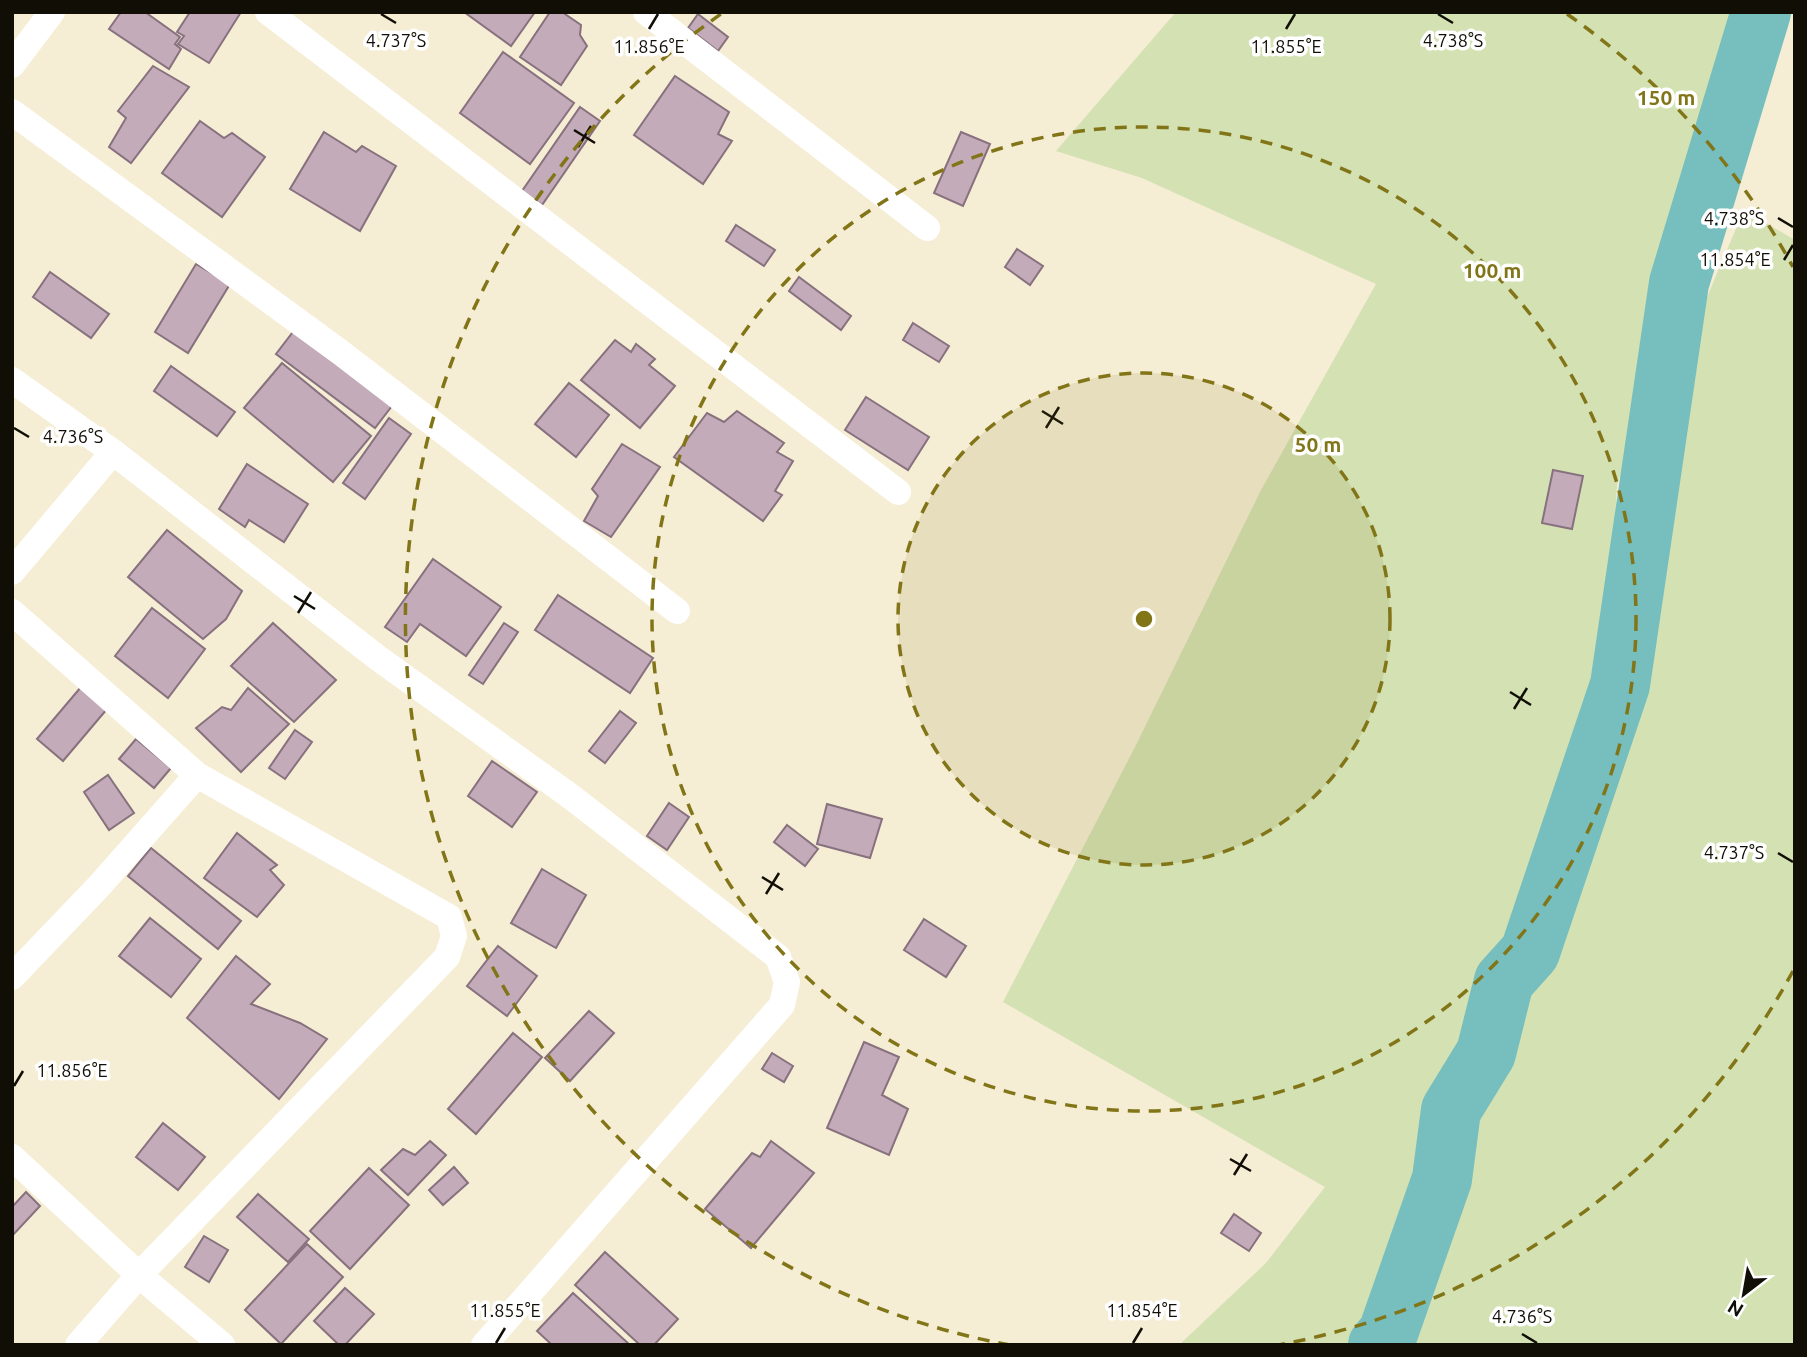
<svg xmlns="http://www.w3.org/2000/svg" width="1807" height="1357" viewBox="0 0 1807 1357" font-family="Ubuntu,sans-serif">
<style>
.green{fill:#d3e1b3}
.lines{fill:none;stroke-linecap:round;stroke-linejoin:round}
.river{stroke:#77bebe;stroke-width:60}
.building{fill:#c4abb9;stroke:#87717e;stroke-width:2}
.street{stroke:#fff;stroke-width:26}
.ticks{fill:none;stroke:#110e06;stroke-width:2.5}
.ring{fill:none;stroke:#827518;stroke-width:3.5;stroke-dasharray:12 9}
.ticks-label{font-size:18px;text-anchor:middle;fill:#110e06;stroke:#fff;stroke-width:7;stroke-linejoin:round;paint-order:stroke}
.centre{fill:#827518;stroke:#fff;stroke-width:3.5}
.ring-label{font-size:21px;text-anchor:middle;font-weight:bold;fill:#827518;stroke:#fff;stroke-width:7;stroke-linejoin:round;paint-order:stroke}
</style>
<rect width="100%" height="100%" fill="#f5edd4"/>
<g class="green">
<polygon points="1176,12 1742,12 1696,184 1660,270 1651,386 1617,485 1606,665 1582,768 1535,901 1440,1107 1415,1217 1358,1345 1179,1345 1266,1263 1325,1187 1003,1002 1135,747 1261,490 1376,284 1142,178 1056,151"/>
<polygon points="1744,210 1795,240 1795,1345 1391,1345 1506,1053 1614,755 1690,337"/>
</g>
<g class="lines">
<polyline class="river" points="1378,1345 1388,1333 1442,1179 1451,1110 1486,1053 1504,981 1530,952 1620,685 1679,283 1761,12"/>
</g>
<g class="building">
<polygon points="121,12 145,12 180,37 175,44 181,49 169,69 109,29"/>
<polygon points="190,12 241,12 209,63 178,44 184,36 177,32"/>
<polygon points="464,12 535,12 511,46"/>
<polygon points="550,12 562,12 581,25 580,35 587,46 561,85 520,57"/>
<polygon points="698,14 728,37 718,51 688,28"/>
<polygon points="503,52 574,103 530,164 460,113"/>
<polygon points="153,66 189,87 131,163 109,147 126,118 118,111"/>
<polygon points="675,76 729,112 718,134 732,141 703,184 634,135"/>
<polygon points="580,107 600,121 542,205 522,191"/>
<polygon points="200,121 224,138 232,133 265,157 222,217 162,173"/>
<polygon points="324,132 356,152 362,146 396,166 360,231 290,189"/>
<polygon points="961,132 990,144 963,206 934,193"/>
<polygon points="736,225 775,250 764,266 726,241"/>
<polygon points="1017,249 1043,266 1030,285 1005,267"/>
<polygon points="196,264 230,284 188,353 155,332"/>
<polygon points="50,272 109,314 91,338 33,297"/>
<polygon points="799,277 851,316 841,330 789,291"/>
<polygon points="913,323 949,346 939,362 903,340"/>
<polygon points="296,328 395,402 375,428 276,354"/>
<polygon points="615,340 631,352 636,344 655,359 649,365 675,386 640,428 581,380"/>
<polygon points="282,363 371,436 333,482 244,408"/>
<polygon points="171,366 235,412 217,436 154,391"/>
<polygon points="569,383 609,415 576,457 535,424"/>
<polygon points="866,397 929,437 908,470 845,430"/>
<polygon points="737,411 784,443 777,452 793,461 775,491 782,495 763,521 674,457 707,413 724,422"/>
<polygon points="389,418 411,434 365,499 343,483"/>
<polygon points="622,444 660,467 611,537 584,521 598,496 592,489"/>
<polygon points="247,464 308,504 284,542 249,520 245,527 219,509"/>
<polygon points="1553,470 1583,476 1572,529 1542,523"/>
<polygon points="167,530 242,591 226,619 203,639 128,577"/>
<polygon points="433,559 501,607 466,656 420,624 407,642 385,627"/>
<polygon points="558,595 653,658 630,693 535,630"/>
<polygon points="152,608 205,649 168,698 115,656"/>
<polygon points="273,623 336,680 294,722 231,666"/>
<polygon points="504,623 518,632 483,684 469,675"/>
<polygon points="81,687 107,709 63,761 37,739"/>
<polygon points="248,688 289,724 241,772 196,728 222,707 231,710"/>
<polygon points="620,711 636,723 605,763 589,751"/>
<polygon points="295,730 312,742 285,779 269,768"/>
<polygon points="136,739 171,768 154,788 119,759"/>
<polygon points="492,761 537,792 512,827 468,796"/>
<polygon points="108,775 134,813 109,830 84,792"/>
<polygon points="669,803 689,817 667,850 647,836"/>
<polygon points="827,804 882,819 870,858 817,844"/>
<polygon points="787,825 818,849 805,866 774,842"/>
<polygon points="237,833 277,865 270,870 284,885 257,917 204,878"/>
<polygon points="151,848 241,921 218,949 128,876"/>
<polygon points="542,869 586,895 556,948 511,923"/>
<polygon points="150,918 201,959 171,997 119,956"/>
<polygon points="924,919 966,946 946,977 904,950"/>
<polygon points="498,946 537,976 507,1016 467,986"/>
<polygon points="236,956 270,984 251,1004 300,1023 327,1039 279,1099 187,1018"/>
<polygon points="589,1011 614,1033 570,1081 545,1058"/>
<polygon points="513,1033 542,1057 476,1134 448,1109"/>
<polygon points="864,1042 899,1057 882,1095 908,1109 889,1155 827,1128"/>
<polygon points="772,1053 793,1066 784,1082 762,1069"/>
<polygon points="163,1123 205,1157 178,1190 136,1157"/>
<polygon points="430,1141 446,1155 408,1195 381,1170 403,1149 415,1155"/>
<polygon points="771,1141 814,1173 751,1248 705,1209 752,1153 760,1157"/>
<polygon points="454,1167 468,1183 443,1205 429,1190"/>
<polygon points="369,1168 409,1205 350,1269 310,1231"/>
<polygon points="26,1192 40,1206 12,1236 12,1207"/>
<polygon points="258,1194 309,1239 288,1262 237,1217"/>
<polygon points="1234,1214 1261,1233 1249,1251 1221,1233"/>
<polygon points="204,1236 228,1250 209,1282 185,1267"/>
<polygon points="307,1244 343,1277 281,1344 245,1310"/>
<polygon points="605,1252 678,1319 654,1345 640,1345 575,1285"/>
<polygon points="345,1288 374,1314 345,1345 339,1345 314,1321"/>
<polygon points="573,1293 630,1345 552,1345 537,1331"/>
</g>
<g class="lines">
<g class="street">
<polyline points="268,12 898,492"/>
<polyline points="646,12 927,228"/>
<polyline points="12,65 52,12"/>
<polyline points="12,112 340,352 677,611"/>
<polyline points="12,380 113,452 378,658 570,796 778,957 787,982 782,1005 484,1345"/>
<polyline points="12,572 113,452"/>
<polyline points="12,612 197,775 449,917 454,936 447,957 139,1275 78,1345"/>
<polyline points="12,977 100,885 197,775"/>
<polyline points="12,1157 139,1275 222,1345"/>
</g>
</g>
<path class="ticks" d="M381,14L396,23M1438,14L1453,23M649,29L658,14M1286,29L1295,14M574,130L595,143M578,147L591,126M1778,218L1793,227M1784,260L1793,245M1042,411L1063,424M14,428L29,437M1046,428L1059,407M294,596L315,609M298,613L311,592M1510,692L1531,705M1514,709L1527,688M1778,853L1793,862M762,877L783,890M766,894L779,873M14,1086L23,1071M1230,1159L1251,1171M1234,1175L1247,1154M1522,1334L1537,1343M496,1343L505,1328M1133,1343L1142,1328"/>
<circle cx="1144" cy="619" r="246" fill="#827518" fill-opacity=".12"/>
<g class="ring">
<circle cx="1144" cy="619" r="246"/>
<circle cx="1144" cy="619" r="492"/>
<path d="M1793 971A738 738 0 0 1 1278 1345M1010 1345A738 738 0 0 1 721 14M1567 14A738 738 0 0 1 1793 267"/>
</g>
<g class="ticks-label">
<text x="396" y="47">4.737°S</text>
<text x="1453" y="47">4.738°S</text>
<text x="649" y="53">11.856°E</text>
<text x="1286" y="53">11.855°E</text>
<text x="1734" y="225">4.738°S</text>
<text x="1735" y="266">11.854°E</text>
<text x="73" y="443">4.736°S</text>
<text x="1734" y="859">4.737°S</text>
<text x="72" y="1077">11.856°E</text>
<text x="505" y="1317">11.855°E</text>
<text x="1142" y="1317">11.854°E</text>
<text x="1522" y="1323">4.736°S</text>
</g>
<circle cx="1144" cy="619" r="10" class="centre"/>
<g class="ring-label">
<text x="1666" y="105">150 m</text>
<text x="1492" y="278">100 m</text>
<text x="1318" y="452">50 m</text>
</g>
<rect width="1807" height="1357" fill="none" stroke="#110e06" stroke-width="28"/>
<g transform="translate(1744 1294) rotate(211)" stroke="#ffffff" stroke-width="5" paint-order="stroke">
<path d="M0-5L12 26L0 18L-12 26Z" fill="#110e06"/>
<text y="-10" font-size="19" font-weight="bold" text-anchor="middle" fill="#110e06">N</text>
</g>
</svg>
